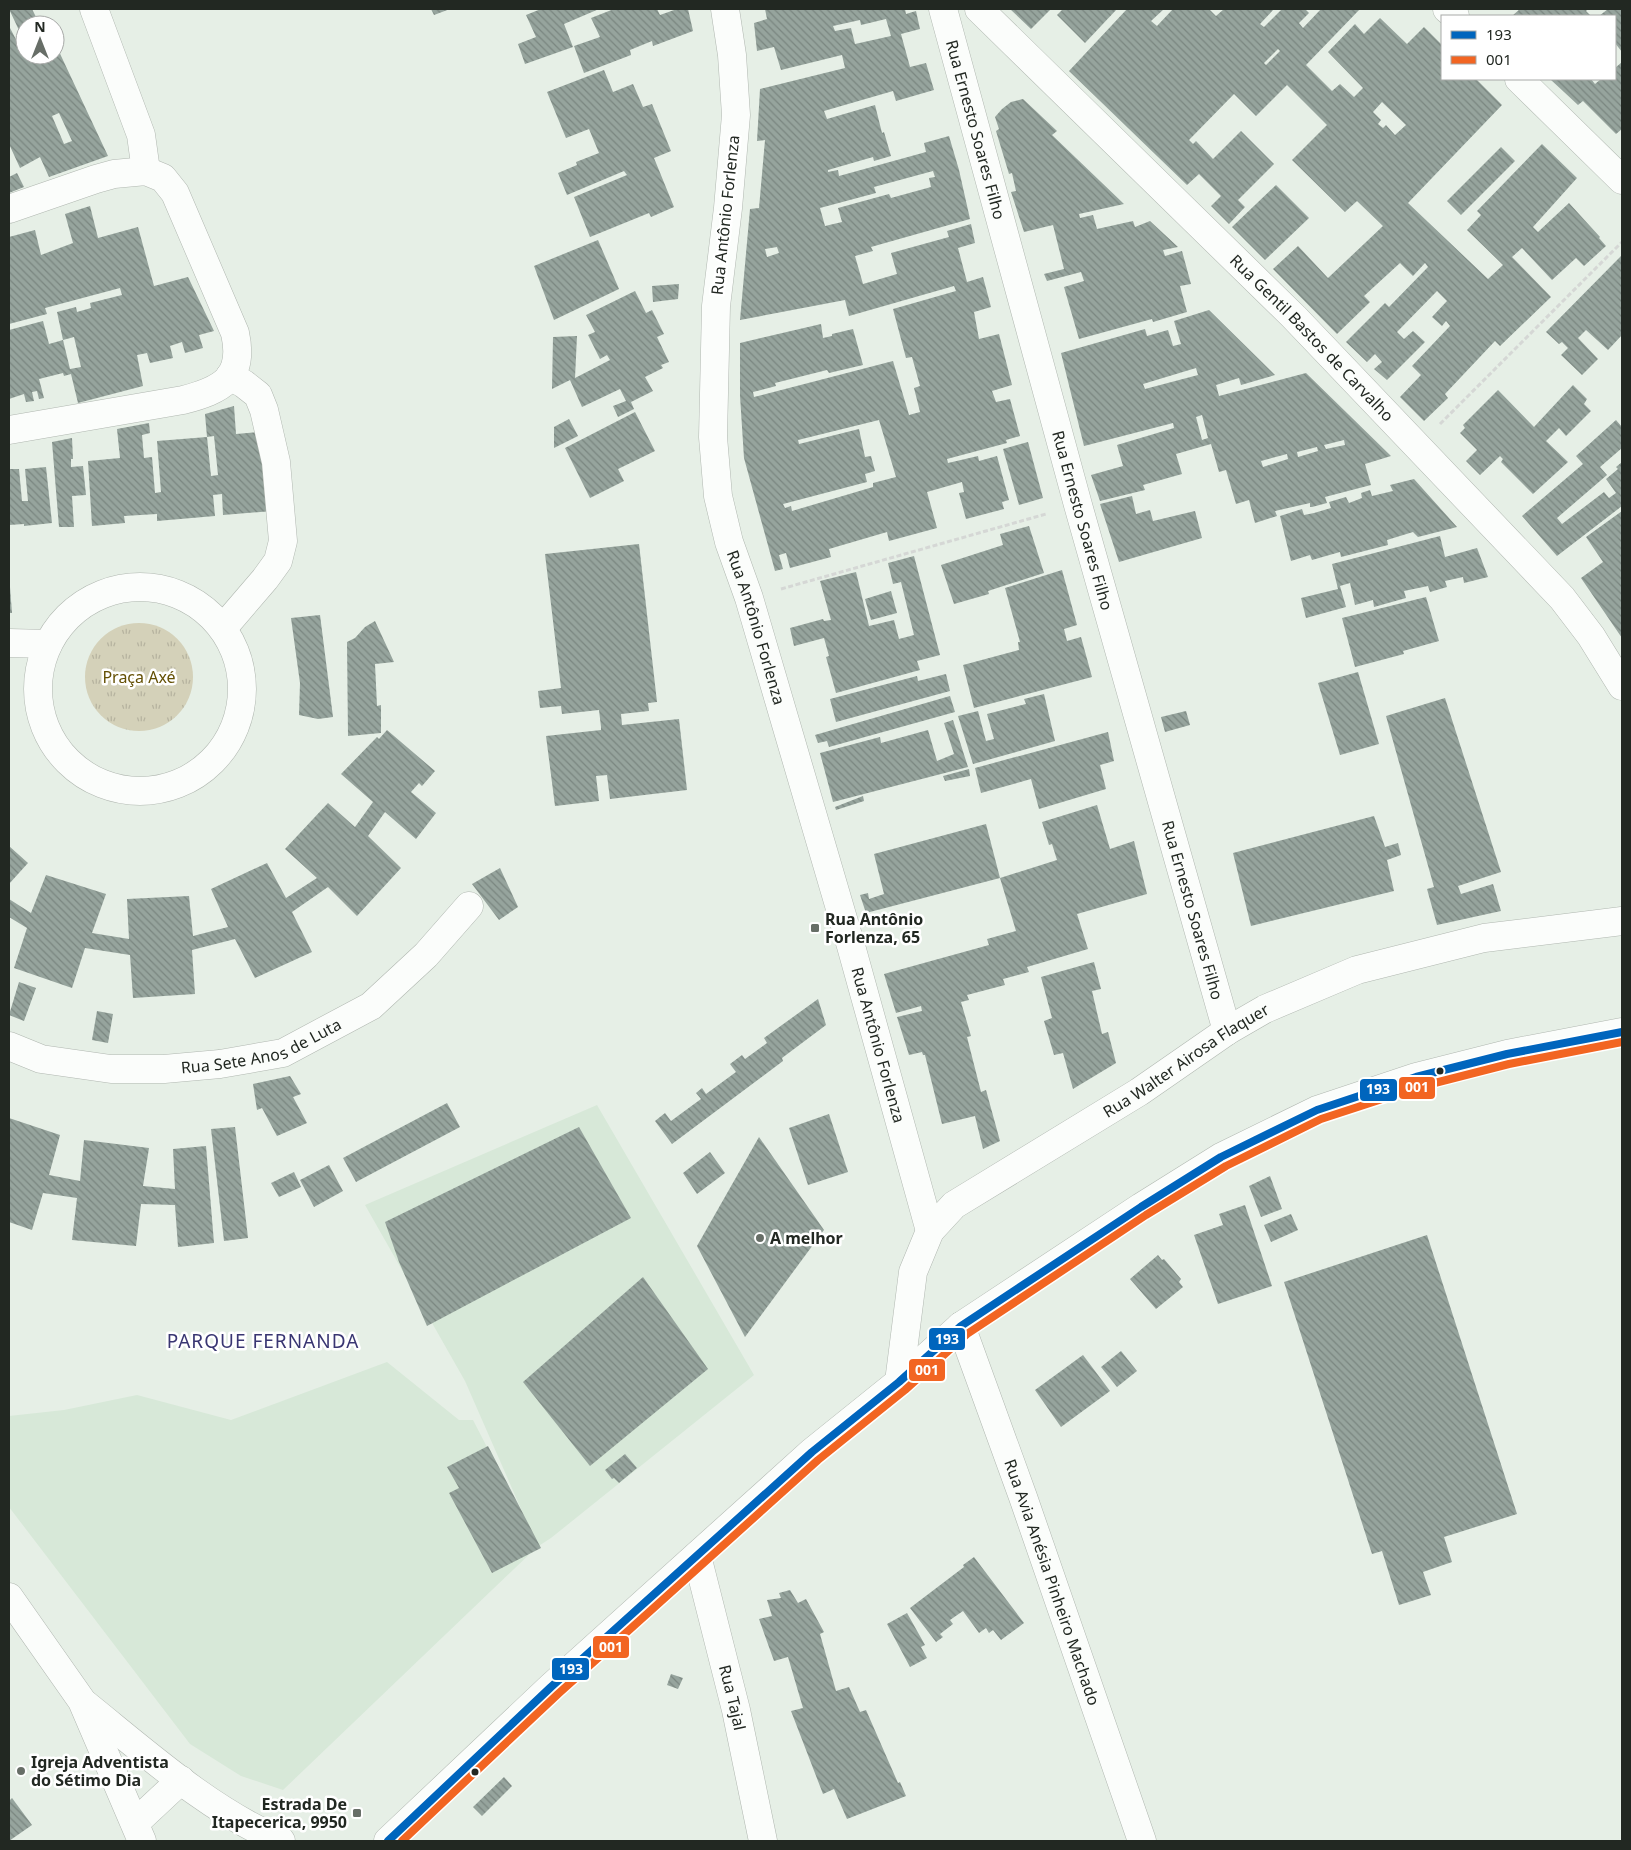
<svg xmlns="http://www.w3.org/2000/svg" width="1631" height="1850" viewBox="0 0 1631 1850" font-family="'Noto Sans',sans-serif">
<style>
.built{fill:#d7e8d8}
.park{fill:url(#park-tufts)}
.building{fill:url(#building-back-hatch);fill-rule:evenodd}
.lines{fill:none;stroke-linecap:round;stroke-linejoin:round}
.minor-casing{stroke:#b0b7b0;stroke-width:29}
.major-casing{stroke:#b0b7b0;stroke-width:29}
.path{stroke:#d5d7d5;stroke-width:3;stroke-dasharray:5 2.5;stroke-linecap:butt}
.minor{stroke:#fbfdfb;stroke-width:28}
.major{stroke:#fbfdfb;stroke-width:28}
.bus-1-casing{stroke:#fff;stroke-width:11}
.bus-2-casing{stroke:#fff;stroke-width:11}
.bus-1{stroke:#0065bd;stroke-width:8}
.bus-2{stroke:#f26522;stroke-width:8}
.poi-dot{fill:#676e67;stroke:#fff;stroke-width:2}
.bus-dot{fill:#222822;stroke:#fff;stroke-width:2}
.labels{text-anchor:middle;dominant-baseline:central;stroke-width:5;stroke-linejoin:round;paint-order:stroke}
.street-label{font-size:16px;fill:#222822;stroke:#fff}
.park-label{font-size:16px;fill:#645004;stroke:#fff}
.poi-label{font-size:16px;font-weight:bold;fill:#222822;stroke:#fff;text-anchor:start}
.quarter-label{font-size:19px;letter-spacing:1px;fill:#393672;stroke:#fff}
.line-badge{stroke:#fff;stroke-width:2}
.badge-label{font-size:14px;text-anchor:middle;font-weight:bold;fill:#fff}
</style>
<defs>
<pattern id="park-tufts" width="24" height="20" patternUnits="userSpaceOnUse" patternTransform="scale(1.25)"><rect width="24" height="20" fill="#d4d1b9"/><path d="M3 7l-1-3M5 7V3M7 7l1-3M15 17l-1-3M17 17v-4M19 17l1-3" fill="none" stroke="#b6b39f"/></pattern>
<pattern id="building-back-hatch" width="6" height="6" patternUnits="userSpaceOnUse" patternTransform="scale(1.25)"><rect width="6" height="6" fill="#96a49d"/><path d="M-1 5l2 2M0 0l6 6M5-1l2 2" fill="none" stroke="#7a8680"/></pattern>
</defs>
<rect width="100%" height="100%" fill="#e6efe6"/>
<polygon class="built" points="597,1105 754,1375 551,1538 537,1547 283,1790 241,1776 190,1744 9,1507 9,1416 64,1410 137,1395 231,1420 387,1362 459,1420 473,1420 532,1534 465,1381 365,1205"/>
<circle class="park" cx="139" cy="677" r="54"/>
<g class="building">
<polygon points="9,9 32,9 40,25 25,25 25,43"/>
<polygon points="431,9 450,9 434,15"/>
<polygon points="541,9 599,9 564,24 573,47 525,64 518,44 536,37 526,15"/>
<polygon points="614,9 657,9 660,15 677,9 688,9 693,31 653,46 652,41 630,50 631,55 584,73 574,46 600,37 591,18"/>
<path d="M765,9H905L906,14L916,11L920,29L901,34L910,67L926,63L934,90L896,101L893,91L824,111L827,119L875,105L882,133L884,132L891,156L874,161L873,157L828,170V172L838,170L839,176L926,152L924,143L949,136L959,170L970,219L871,247L873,251L855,256L863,284L897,274L891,253L949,237L947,231L971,224L975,243L958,248L967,282L983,277L991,307L974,312L979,339L999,334L1012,385L992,391L996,402L1010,399L1020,436L1006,440L1007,443L947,459L948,463L978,456L979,461L997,456L1009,500L1002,502L1004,509L966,519L959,493L964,492L962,482L927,492L937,528L889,541L887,532L829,549L831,557L790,568L786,553L779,555L783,569L775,571L744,458L740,396V343L821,324L823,338L832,336V334L853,329L863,365L829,373L827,370L775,383L776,386L753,392L754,397L893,361L909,415L920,412L914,388L920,386L912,357L906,358L893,309L956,291L954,286L849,316L845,300L740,320L750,209L759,208L765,140L757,141L760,89L845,68L842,55L781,70L774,47L757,51L754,23L767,19ZM886,19L891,36L855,44L851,28L835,31L833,26L860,20L861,25ZM933,171L935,177L929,178L931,187L891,198L889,194L838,208L842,222L825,226L820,208L876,193L874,187ZM777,247L779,253L767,257L765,249ZM879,420L896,477L873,483V487L792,511L791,506L785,508L783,504L867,482L865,474L875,471L871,456L865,457L859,429L799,444L798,440Z"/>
<polygon points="1010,9 1051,9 1031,29"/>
<polygon points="1063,9 1117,9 1085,43 1057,15"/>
<path d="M1127,9H1164L1151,21L1157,26L1173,9H1209L1216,16L1224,9H1274L1260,24L1264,27L1282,9H1305L1309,13L1299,23L1303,28L1321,9H1360L1306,65L1332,91L1340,84L1354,97L1363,88L1328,52L1355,24L1364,34L1380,18L1407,44L1424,27L1442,45V79H1476L1502,105L1408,203L1488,279L1503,265L1467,230L1481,215L1477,211L1542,144L1577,178L1533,227L1538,232L1569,203L1600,237L1599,238L1606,246L1584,266L1576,258L1552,280L1522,248L1512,257L1551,297L1500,346L1495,341L1445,394L1448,398L1424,421L1400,397L1421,375L1412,366L1450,326L1446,321L1442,326L1432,317L1447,301L1437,291L1397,332L1404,339L1413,331L1425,342L1387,380L1374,369L1382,362L1375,354L1367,362L1346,342L1385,303L1389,307L1428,267L1425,263L1413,276L1400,263L1364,296L1370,302L1337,334L1273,269L1298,246L1328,278L1383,226L1357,201L1345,212L1292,160L1327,125L1287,85L1256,116L1234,94L1189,140L1193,144L1196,141L1213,159L1241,131L1274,164L1238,200L1245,207L1229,224L1211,206L1221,196L1199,174L1187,185L1069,71ZM1278,49L1280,51L1266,65L1264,63ZM1382,102L1406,125L1395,135L1386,125L1383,128L1378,124L1381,120L1373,112Z"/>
<polygon points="1520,9 1588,9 1586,11 1591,16 1512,16"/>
<polygon points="1608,9 1622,9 1622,52 1615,43 1615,16 1599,16"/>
<path d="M9,26L23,53L25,52V55H55V43L108,156L49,177L40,157L20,168L9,144ZM59,113L72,141L64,144L52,116Z"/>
<polygon points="1622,62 1622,129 1616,134 1583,101 1578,105 1550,79 1591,79 1595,84 1601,79 1615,79 1615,68"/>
<polygon points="604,70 613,92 633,84 643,107 652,104 671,151 654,158 674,207 651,217 649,213 590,237 574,197 627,175 624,171 567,195 558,173 577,165 576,162 599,153 589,129 566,138 547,92"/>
<polygon points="1023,99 1057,131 1052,135 1124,204 1079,214 1080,218 1093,215 1097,229 1133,221 1135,227 1150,221 1178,247 1163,250 1165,256 1182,251 1191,284 1180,286 1187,312 1153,322 1152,319 1079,339 1064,287 1084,281 1081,272 1047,281 1044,274 1064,269 1053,225 1024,232 1011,192 1016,191 1012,173 1009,174 996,131 999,129 995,117 1002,109 1011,102"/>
<polygon points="1501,147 1515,161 1461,215 1447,201"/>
<polygon points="17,173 24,187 9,193 9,177"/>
<polygon points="1276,185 1309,218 1265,260 1232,227"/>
<path d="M90,206L98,238L138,227L154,286L188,277L214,331L199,335L203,348L185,353L182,342L170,346L173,358L150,363L147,353L137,355L143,386L78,403L71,374L64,376L63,373L39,379L44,398L39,399L37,391L32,392L34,401L26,402L24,394L9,399V330L43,321L49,344L63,340L57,312L76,307L77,312L91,308L90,303L122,295L120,288L45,308L47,314L9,324V237L35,230L41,255L73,243L65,214ZM74,337L81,367L70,369L63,340Z"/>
<polygon points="598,240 619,289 554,320 534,266"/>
<polygon points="1622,255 1622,335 1608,350 1586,330 1578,338 1598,359 1582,375 1561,355 1568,348 1562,342 1559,344 1546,332"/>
<polygon points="679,284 678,299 653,302 652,286"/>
<polygon points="635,291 646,313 652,310 664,334 657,337 669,362 661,365 663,368 645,377 653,391 631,402 634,409 618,417 613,406 626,401 620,389 582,407 570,380 552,389 553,337 577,336 575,378 610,360 607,355 600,359 588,335 595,332 586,315"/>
<path d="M1209,310L1275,375L1241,385L1239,378L1216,385L1219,396L1306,373L1391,456L1365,464L1371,485L1325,497L1327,503L1312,507H1310V503L1275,511L1277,516L1255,523L1249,500L1236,504L1226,470L1219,472L1211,444L1176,454L1182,474L1143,485L1145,490L1100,501L1091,475L1123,466L1117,445L1174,428L1173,423L1084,446L1061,353L1145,329L1147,336L1168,330L1173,346L1181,344L1174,321ZM1196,368L1198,375L1145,389L1143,384ZM1202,415L1208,438L1202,440L1196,417ZM1344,440L1345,445L1326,449L1324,445ZM1317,447L1318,451L1298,457L1297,452ZM1287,454L1288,459L1263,467L1261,461Z"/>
<polygon points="1573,385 1587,399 1584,404 1591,411 1566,436 1559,428 1546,441 1568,462 1533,494 1501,462 1503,459 1500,456 1480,475 1466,461 1477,450 1460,433 1465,428 1463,425 1498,390 1534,427"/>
<polygon points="234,406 236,434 260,432 273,511 223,515 222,494 213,495 215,516 157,521 157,514 124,516 125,523 92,526 88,461 120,458 117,429 149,423 150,433 142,435 144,458 152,457 155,493 161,492 157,441 207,437 211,476 218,475 214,436 207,437 205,414"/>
<polygon points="635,412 655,451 618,469 624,481 590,498 565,448"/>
<polygon points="569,419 578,436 554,448 554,427"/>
<polygon points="1616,420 1622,427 1622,448 1600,467 1607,475 1557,518 1562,524 1604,492 1609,498 1616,493 1606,479 1618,469 1616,467 1622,462 1622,506 1557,556 1522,516 1583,464 1576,456"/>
<polygon points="72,438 73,459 71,459 71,467 83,466 86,495 72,496 74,527 59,527 52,442"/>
<polygon points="1028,442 1043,498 1019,505 1003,449"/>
<polygon points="46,467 52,523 24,526 24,524 9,525 9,469 19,469 22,501 28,501 25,469"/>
<polygon points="1414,479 1457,527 1418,537 1413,532 1387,540 1388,545 1341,557 1340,552 1312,560 1310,555 1291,561 1280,516 1302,509 1304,515 1314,513 1331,508 1329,502 1346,497 1349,503 1362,498 1361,493 1370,490 1372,496 1393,491 1390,485"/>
<polygon points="1132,496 1136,514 1150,510 1153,521 1195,511 1202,538 1119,562 1100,504"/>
<polygon points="1622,511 1622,638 1581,578 1603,562 1586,537"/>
<polygon points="1029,526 1044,573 988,591 989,594 954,604 941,565 1003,545 1000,534"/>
<polygon points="1440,536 1445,557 1477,548 1488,577 1464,583 1463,577 1445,581 1447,587 1430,592 1428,586 1404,591 1406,598 1374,607 1373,600 1355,605 1350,583 1340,586 1346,607 1306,618 1301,598 1338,589 1332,564"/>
<polygon points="639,544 657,702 648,703 649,711 621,714 622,725 679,719 687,790 610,799 607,775 596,776 599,801 555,806 546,736 601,730 601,727 599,710 562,714 561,706 540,708 538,691 561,688 545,554"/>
<polygon points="914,556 940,655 917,661 920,670 836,693 826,657 829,656 824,638 794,646 790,628 823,619 824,621 831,620 820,581 856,572 869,626 894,620 899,639 914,635 901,582 893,584 888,563"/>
<polygon points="1062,570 1077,625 1064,629 1067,641 1081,637 1092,677 974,708 963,665 1019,650 1018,642 1020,642 1005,588"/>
<polygon points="9,587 10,587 12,613 9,613"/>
<polygon points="891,591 897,613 871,620 865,599"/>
<polygon points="1426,597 1439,641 1403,651 1404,654 1355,667 1342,618"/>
<polygon points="320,615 333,717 318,719 299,715 300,683 291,618"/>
<polygon points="375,621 394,662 375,664 377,706 381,705 381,733 348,736 347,642 355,638 365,627"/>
<polygon points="1358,672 1379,744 1340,755 1318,683"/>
<polygon points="946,674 950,691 836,722 830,699 917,676 918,681"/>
<polygon points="1044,694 1055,741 973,764 958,716 978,711 986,741 994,739 987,714 1026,704 1024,699"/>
<polygon points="950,696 955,712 829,747 827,741 818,743 815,735"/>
<polygon points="1445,698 1501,872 1458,886 1461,894 1493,884 1501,911 1437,925 1427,889 1434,887 1386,716"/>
<polygon points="1186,711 1190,725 1165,732 1161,717"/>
<polygon points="953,720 968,767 833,802 820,753 880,737 881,743 928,730 937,761 954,754 944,723"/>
<polygon points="387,730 435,771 422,786 419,783 411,792 436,813 416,839 385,812 368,836 401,868 357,916 328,887 292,912 312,952 255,978 235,939 192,950 195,994 133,998 130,955 85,948 72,988 14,968 27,928 9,917 9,899 31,913 46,875 106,894 92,933 129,939 127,899 189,896 193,936 228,927 211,889 267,863 286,898 317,878 285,849 328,803 355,827 373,802 341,774 377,737 379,739"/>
<polygon points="1108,732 1114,761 1100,765 1106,789 1039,809 1031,779 981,793 975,768"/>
<polygon points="969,769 970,776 945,781 943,776"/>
<polygon points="863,796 864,801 836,810 835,807"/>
<polygon points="1097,805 1110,849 1134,841 1147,894 1077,914 1088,949 1027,967 1029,972 1003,979 1005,985 967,995 969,1000 961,1002 971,1036 967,1037 981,1092 986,1090 1000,1141 983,1149 975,1116 942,1124 925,1055 923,1055 922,1052 909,1055 897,1017 922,1011 921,1006 896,1013 884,974 989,945 987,939 1016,931 1000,878 1057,860 1052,844 1049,845 1042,822"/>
<polygon points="1374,816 1385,847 1398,843 1401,855 1387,860 1394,891 1251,926 1233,853"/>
<polygon points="986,824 1000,878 866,913 860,895 868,893 869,899 884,894 874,854"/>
<polygon points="9,846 28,863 9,884"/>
<polygon points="500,868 518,907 499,920 472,884"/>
<polygon points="1094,962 1101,989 1092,991 1102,1034 1108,1032 1116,1063 1073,1089 1063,1053 1054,1055 1044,1021 1052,1018 1041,977"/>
<polygon points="19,982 36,988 24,1021 9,1015"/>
<polygon points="818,999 826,1025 782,1058 783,1061 672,1144 655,1121 665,1113 671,1121 701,1099 696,1093 702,1088 706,1094 736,1072 730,1064 742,1055 745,1059 767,1043 764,1038"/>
<polygon points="97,1011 113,1014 108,1043 92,1040"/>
<polygon points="290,1076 301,1094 293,1097 307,1123 277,1136 262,1108 257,1110 253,1084"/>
<polygon points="447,1103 460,1127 356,1182 343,1158"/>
<polygon points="829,1114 848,1172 808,1185 789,1128"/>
<polygon points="9,1118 60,1135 49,1175 80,1181 84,1140 149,1148 143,1186 175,1189 173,1149 206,1146 214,1243 178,1247 175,1205 141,1204 136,1246 72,1240 77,1198 43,1193 32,1230 9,1222"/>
<polygon points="235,1127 248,1238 224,1241 211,1129"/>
<polygon points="579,1127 631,1218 427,1326 399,1262 385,1222"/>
<polygon points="759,1137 824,1230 745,1337 697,1246"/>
<polygon points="710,1152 725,1173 697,1194 683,1173"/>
<polygon points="329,1165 343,1191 314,1207 300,1180"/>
<polygon points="294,1172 301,1187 279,1197 271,1183"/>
<polygon points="1270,1176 1282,1209 1261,1217 1249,1186"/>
<polygon points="1245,1205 1272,1286 1218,1304 1194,1235 1223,1225 1219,1214"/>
<polygon points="1291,1214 1298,1230 1271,1242 1264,1225"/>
<polygon points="1427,1235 1517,1514 1444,1537 1452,1562 1423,1572 1431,1595 1399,1605 1382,1551 1372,1554 1284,1282"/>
<polygon points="1158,1255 1162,1260 1164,1259 1181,1279 1179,1282 1183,1287 1156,1309 1130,1279"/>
<polygon points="643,1277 708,1369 590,1466 523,1382"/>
<polygon points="1121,1351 1137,1371 1117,1387 1101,1367"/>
<polygon points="1083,1355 1110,1391 1061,1427 1035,1390"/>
<polygon points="488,1446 541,1548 492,1573 449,1493 459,1488 447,1467"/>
<polygon points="625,1454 637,1468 619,1483 614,1478 612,1479 605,1470"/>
<polygon points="974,1557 1024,1623 1001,1640 993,1630 989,1633 986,1628 979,1633 963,1611 950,1620 953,1624 940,1634 943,1637 936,1642 910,1608 964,1567 963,1565"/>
<polygon points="790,1590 798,1603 806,1599 824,1632 820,1634 836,1691 849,1687 860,1712 866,1710 898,1783 900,1782 906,1796 847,1819 834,1789 823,1794 791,1711 803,1708 788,1657 774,1661 759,1619 772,1616 767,1600 781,1598 779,1593"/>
<polygon points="907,1613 925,1645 921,1647 927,1658 910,1667 887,1624"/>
<polygon points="671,1674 683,1678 678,1689 667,1685"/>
<polygon points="504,1777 512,1786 482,1816 473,1807"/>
<polygon points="12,1798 32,1825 9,1841 9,1801"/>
</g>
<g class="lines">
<g class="minor-casing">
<g id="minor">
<polyline points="94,9 141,135 146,171"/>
<path id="s1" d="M725,9L732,55L736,115L728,208L716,306L713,437L718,496L729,542L749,598L851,946L930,1231"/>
<path id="s2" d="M943,9L1078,505L1227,1031"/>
<path id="s3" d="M979,9L1294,317L1562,598L1591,636L1622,686"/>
<polyline points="1447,9 1455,16"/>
<polyline points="1519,79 1622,180"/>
<path d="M9,209L96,179L114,174L146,171L163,178L175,193L235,333C245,378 222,390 183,400L9,430"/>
<circle cx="140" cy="689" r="102"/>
<polyline points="223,628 265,579 278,561 283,541 276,462 264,410 258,395 244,384 230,376"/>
<polyline points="9,643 48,644"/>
<path id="s4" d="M9,1046L41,1059L111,1069H164L220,1064L283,1053L371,1006L426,955L469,906"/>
<path id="s5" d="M961,1326L1023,1497L1142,1841"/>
<path id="s6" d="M899,1382L913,1272L930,1231L954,1205L1139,1092L1227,1031L1265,1009L1357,970L1484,938L1622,921"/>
<path id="s7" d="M697,1556L736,1710L763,1841"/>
<polyline points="9,1597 82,1701 142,1841"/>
<path d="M85,1704C146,1753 209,1810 281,1841"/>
<polyline points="135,1823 181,1780"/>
</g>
</g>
<g class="major-casing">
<polyline id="major" points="388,1841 551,1687 812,1452 899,1382 961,1326 1141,1207 1221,1157 1317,1110 1416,1077 1507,1054 1622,1032"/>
</g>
<g class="path">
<polyline points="1440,424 1622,242"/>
<polyline points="781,589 1046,514"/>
</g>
<use href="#minor" class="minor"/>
<use href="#major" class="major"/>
<g class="bus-1-casing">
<polyline id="bus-1" points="388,1841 551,1687 812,1452 899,1382 961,1326 1141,1207 1221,1157 1317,1110 1416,1077 1507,1054 1622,1032"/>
</g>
<g class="bus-2-casing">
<polyline id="bus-2" points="402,1841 558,1694 818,1460 905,1390 967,1334 1146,1215 1226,1166 1321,1119 1419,1087 1509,1064 1622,1042"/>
</g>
<use href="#bus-1" class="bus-1"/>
<use href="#bus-2" class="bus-2"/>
</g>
<g class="poi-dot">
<rect x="810" y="923" width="10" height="10" rx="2.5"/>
<circle cx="760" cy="1238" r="5"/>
<circle cx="21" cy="1771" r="5"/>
<rect x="352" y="1808" width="10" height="10" rx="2.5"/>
</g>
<g class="bus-dot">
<circle cx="1440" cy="1071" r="4.5"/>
<circle cx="475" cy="1772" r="4.5"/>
</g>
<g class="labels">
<g class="street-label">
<text stroke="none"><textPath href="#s2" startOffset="125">Rua Ernesto Soares Filho</textPath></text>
<text transform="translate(725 215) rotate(-84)">Rua Antônio Forlenza</text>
<text stroke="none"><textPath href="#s3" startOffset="468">Rua Gentil Bastos de Carvalho</textPath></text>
<text stroke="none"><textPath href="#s2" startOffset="530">Rua Ernesto Soares Filho</textPath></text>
<text stroke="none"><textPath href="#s1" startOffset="626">Rua Antônio Forlenza</textPath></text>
<text stroke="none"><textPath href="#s2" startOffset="935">Rua Ernesto Soares Filho</textPath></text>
<text stroke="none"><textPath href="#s4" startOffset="259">Rua Sete Anos de Luta</textPath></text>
<text stroke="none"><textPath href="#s1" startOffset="1061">Rua Antônio Forlenza</textPath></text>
<text stroke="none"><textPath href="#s6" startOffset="464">Rua Walter Airosa Flaquer</textPath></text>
<text stroke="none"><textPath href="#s5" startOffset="272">Rua Avia Anésia Pinheiro Machado</textPath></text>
<text stroke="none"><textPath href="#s7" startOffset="146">Rua Tajal</textPath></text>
</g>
<g class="park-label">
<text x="139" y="677">Praça Axé</text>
</g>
<g class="poi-label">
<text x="825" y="919">Rua Antônio<tspan x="825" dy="18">Forlenza, 65</tspan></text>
<text x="770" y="1238">A melhor</text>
<text x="31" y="1762">Igreja Adventista<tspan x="31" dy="18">do Sétimo Dia</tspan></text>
<text x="347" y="1804" text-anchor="end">Estrada De<tspan x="347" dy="18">Itapecerica, 9950</tspan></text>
</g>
<g class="quarter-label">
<text x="263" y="1341">PARQUE FERNANDA</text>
</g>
</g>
<g class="line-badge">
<rect x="1398" y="1076" width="38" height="24" rx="5" fill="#f26522"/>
<rect x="1359" y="1078" width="39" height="24" rx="5" fill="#0065bd"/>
<rect x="928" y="1327" width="38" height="24" rx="5" fill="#0065bd"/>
<rect x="908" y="1358" width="38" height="24" rx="5" fill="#f26522"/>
<rect x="592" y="1635" width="38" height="24" rx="5" fill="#f26522"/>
<rect x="551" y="1657" width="39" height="24" rx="5" fill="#0065bd"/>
</g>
<g class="badge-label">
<text x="1417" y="1092">001</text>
<text x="1378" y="1094">193</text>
<text x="947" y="1344">193</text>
<text x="927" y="1375">001</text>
<text x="611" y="1652">001</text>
<text x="571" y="1674">193</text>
</g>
<rect width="1631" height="1850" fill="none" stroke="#222822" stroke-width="20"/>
<rect x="1441" y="15" width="175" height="65" fill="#ffffff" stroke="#a7a9a7"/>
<rect x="1451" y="31" width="25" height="8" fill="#0065bd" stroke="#a7a9a7"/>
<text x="1486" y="40" font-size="15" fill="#222822">193</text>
<rect x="1451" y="56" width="25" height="8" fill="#f26522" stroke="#a7a9a7"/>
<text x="1486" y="65" font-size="15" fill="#222822">001</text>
<g transform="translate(40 40)"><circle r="24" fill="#ffffff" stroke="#a7a9a7"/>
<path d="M0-4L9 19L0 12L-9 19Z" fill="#676e67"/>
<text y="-8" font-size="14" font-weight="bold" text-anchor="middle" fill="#222822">N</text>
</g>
</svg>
